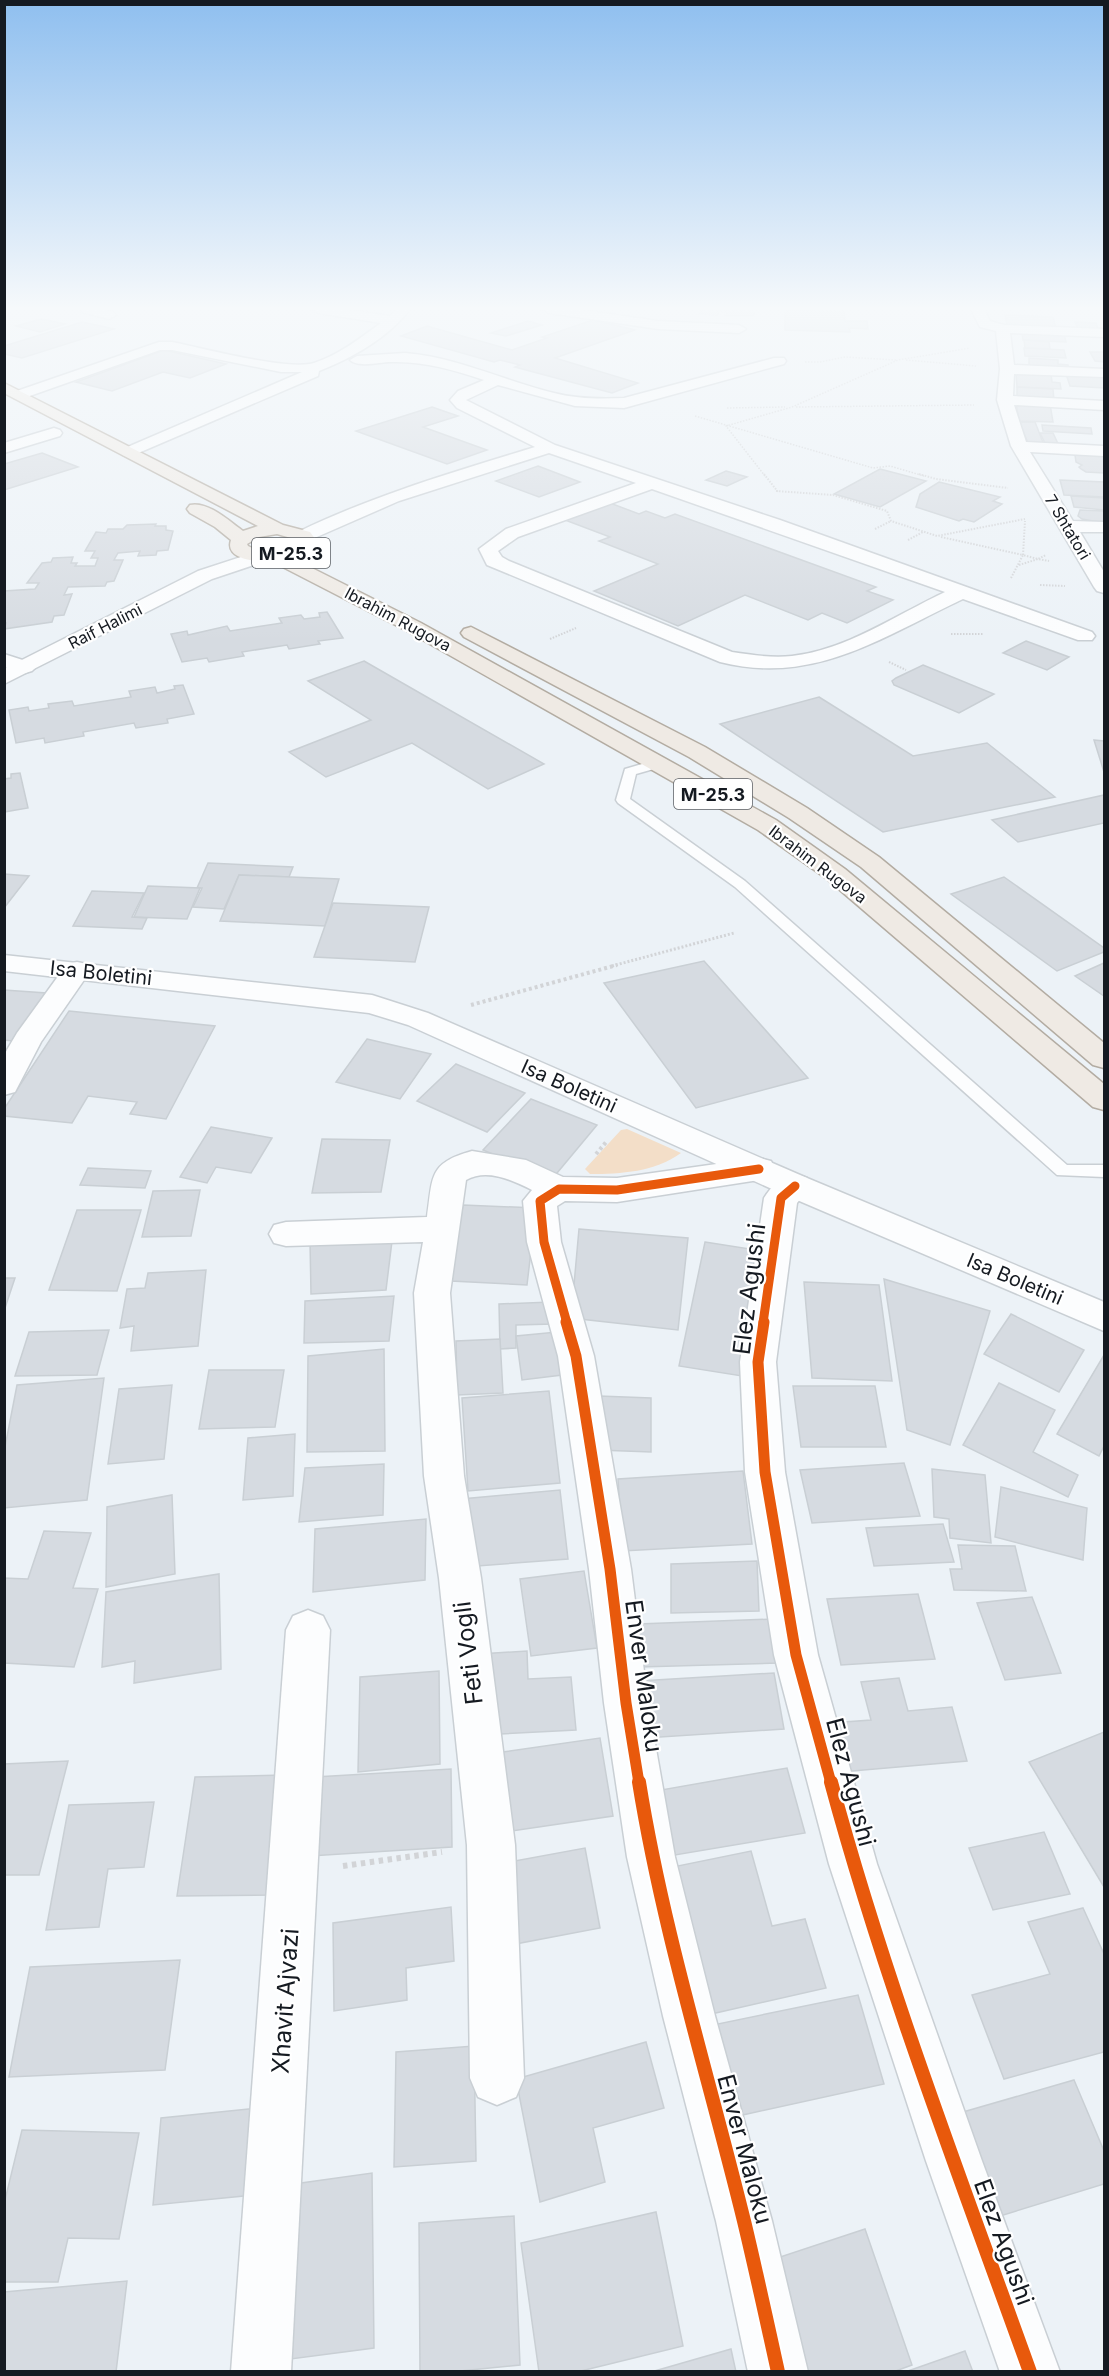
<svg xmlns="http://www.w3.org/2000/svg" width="1109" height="2376" viewBox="0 0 1109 2376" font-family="Inter,sans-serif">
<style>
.green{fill:#f3dec8}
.building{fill:#d6dbe1;stroke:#c9cfd4;stroke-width:1.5}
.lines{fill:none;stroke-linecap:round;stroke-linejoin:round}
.lane-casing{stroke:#c9cfd4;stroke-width:3}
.street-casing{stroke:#c9cfd4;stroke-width:3}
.secondary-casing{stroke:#c9cfd4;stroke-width:3}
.primary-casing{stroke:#b3aca2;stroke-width:3}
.path-far4{stroke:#d2d4d7;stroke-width:1.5;stroke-dasharray:1.5 1.5;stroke-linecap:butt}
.path-far3{stroke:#d2d4d7;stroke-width:2;stroke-dasharray:1.5 1.5;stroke-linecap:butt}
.path-far2{stroke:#d2d4d7;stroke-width:3;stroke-dasharray:2 2;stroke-linecap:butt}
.path-far1{stroke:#d2d4d7;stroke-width:4;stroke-dasharray:3 3;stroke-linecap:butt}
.path{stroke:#d2d4d7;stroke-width:6;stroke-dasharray:4.5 4.5;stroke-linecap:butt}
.lane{fill:#fcfdfe;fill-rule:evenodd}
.street{fill:#fcfdfe;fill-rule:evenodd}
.secondary{fill:#fcfdfe;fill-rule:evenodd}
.primary{fill:#efeae4;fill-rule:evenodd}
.cycleway-far2-casing{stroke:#fff;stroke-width:13}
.cycleway-far1-casing{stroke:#fff;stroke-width:15}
.cycleway-casing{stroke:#fff;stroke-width:18}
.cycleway-far2{stroke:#e8590c;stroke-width:9}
.cycleway-far1{stroke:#e8590c;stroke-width:11}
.cycleway{stroke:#e8590c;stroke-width:14}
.labels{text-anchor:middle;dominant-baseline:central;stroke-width:4.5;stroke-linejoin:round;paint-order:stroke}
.far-street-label{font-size:16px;fill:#151a21;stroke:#fff}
.shield{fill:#fff;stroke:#5b5f64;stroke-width:1.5}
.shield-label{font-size:18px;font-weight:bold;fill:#151a21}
.street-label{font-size:20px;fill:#151a21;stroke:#fff}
.near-street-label{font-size:24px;fill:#151a21;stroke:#fff}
</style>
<rect width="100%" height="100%" fill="#ecf2f7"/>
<path class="green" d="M627,1129L681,1153C655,1172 621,1174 590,1174L585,1169L621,1130Z"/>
<g class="building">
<polygon points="703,309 728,309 726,312 720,311 717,315 699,314"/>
<polygon points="730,309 757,309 753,316 725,316"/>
<polygon points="785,310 844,312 845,321 867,321 868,329 849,328 850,332 785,330"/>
<polygon points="1005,315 1053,317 1056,328 1007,326"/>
<polygon points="41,319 65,324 40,332 16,326"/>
<polygon points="593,320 635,330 555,358 638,383 612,393 515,367 520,365 500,360 494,362 401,336 427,326 512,350 547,338 542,337"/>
<polygon points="528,321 542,325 506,336 491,333"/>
<polygon points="82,322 114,329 22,358 4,354 4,346"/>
<polygon points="1075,322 1096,323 1099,332 1079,331"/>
<polygon points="1022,332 1064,334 1066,342 1023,340"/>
<polygon points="1024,340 1049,342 1050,349 1025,348"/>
<polygon points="1024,348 1064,350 1066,358 1025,356"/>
<polygon points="164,350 226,364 190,378 163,372 112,391 76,382"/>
<polygon points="1090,352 1104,352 1104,362 1095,361"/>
<polygon points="1029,358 1058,360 1058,364 1068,365 1069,370 1029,367"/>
<polygon points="1016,372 1051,374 1052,382 1060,383 1061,389 1017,387"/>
<polygon points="1066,374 1104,376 1104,388 1070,386"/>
<polygon points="1017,387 1053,389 1054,401 1017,399"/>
<polygon points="1016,403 1050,404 1053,422 1019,421"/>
<polygon points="432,407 458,416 423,427 487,450 447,464 356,431"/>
<polygon points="1019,422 1035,422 1044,445 1029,445"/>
<polygon points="1042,425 1091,428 1092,434 1043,431"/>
<polygon points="1040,433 1053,433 1059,446 1046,445"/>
<polygon points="42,453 78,467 4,490 4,464"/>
<polygon points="1080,453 1104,454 1104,473 1086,472 1081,469 1079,467 1082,465 1076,462 1075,455 1081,455"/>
<polygon points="538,466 580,482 539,497 496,481"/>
<polygon points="880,469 926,481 880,507 834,494"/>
<polygon points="726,471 747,477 727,486 706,480"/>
<polygon points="1060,480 1104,482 1104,497 1064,495"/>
<polygon points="939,482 1000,497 993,501 1002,504 974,522 963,519 959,521 916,507 920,494"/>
<polygon points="1071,496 1104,498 1104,510 1074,507"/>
<polygon points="610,503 639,514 646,511 665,518 675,514 876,587 867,591 893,600 847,623 822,613 808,620 745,595 678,626 594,591 658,564 599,541 610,537 565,520"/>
<polygon points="1080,510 1104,511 1104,523 1082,519 1078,516"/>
<polygon points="156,524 155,526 166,526 166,530 173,531 168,550 157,551 156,555 138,556 140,551 118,553 114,560 123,560 114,581 107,582 105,586 68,587 64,595 72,594 64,615 54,616 52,622 4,629 6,623 4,623 4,591 35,589 39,583 27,583 42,563 51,562 53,558 73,557 71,563 77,563 75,566 95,566 98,558 91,558 95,551 85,551 96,532 106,533 108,529 123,529 127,525"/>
<polygon points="327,612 343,638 318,641 320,644 289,649 287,645 242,652 244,656 209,662 207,658 182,662 171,634 187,631 188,635 227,626 230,631 282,623 279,618 301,615 304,619 320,617 319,613"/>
<polygon points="1026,641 1069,657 1047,670 1003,653"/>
<polygon points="364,661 544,764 488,789 412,743 326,777 289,752 371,720 308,681"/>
<polygon points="923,665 994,694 959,713 894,685 892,681 896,678"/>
<polygon points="183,685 194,714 167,719 168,723 136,728 134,723 83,732 84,736 45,743 44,738 16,743 9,710 28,707 29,711 49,708 48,704 72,701 74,706 131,697 129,691 155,687 157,693 175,689 174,686"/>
<polygon points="819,697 913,756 987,743 1055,797 883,832 720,724"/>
<polygon points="1094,740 1104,741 1104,772"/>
<polygon points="20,773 28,808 4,812 4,779 11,778 11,774"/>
<polygon points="1104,795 1104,823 1018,842 992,820"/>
<polygon points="208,863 293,867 289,877 239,875 224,909 193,907 202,888 197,888"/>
<polygon points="4,874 29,876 4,908"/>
<polygon points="239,875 339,879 325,926 220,921"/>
<polygon points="1004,877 1104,948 1104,952 1057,971 951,894"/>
<polygon points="148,886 200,888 187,919 134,917"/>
<polygon points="92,891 144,893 132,917 147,918 142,929 73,926"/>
<polygon points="333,903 429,907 415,962 314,957"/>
<polygon points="704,961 808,1078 696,1108 604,983"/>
<polygon points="1104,963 1104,996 1075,976"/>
<polygon points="4,990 46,993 13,1041 4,1040"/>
<polygon points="69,1011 215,1026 166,1119 130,1114 137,1102 88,1096 72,1123 4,1116 4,1109"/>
<polygon points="367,1039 431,1054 400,1099 336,1082"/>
<polygon points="456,1064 525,1093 487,1132 417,1101"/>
<polygon points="531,1099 597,1125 552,1179 483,1150"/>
<polygon points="211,1127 272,1138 251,1173 216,1167 207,1183 180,1177"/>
<polygon points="322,1139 390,1140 381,1192 312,1193"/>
<polygon points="88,1168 151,1171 145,1188 80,1185"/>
<polygon points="200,1190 191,1236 142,1237 153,1191"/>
<polygon points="463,1205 536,1208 527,1285 451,1281"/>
<polygon points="77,1210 141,1210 117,1291 49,1290"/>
<polygon points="579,1229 688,1238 678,1330 571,1318"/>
<polygon points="393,1233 386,1290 311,1294 310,1241"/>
<polygon points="705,1242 763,1251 742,1376 679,1366"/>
<polygon points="206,1270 198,1346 131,1351 134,1326 120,1328 127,1289 145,1288 148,1273"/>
<polygon points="4,1278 15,1278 4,1311"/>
<polygon points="884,1279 990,1311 950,1445 907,1430"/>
<polygon points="804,1282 879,1285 892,1381 812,1378"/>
<polygon points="394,1296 389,1341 304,1343 305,1301"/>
<polygon points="551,1302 553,1324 516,1325 516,1348 500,1349 499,1304"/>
<polygon points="1011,1314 1084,1350 1059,1392 984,1354"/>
<polygon points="109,1330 97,1375 15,1376 29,1332"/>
<polygon points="557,1332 562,1375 522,1380 516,1336"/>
<polygon points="500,1339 503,1393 457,1395 456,1341"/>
<polygon points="384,1349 385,1451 307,1452 308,1356"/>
<polygon points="1104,1355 1104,1446 1099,1456 1057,1434"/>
<polygon points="209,1370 284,1370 275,1427 199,1429"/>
<polygon points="104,1378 87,1500 4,1508 4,1452 17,1385"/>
<polygon points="999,1383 1055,1410 1033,1452 1078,1475 1068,1497 963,1445"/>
<polygon points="172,1385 164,1459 108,1464 119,1389"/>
<polygon points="793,1386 875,1386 886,1447 801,1447"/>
<polygon points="549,1391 560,1483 468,1491 462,1398"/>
<polygon points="599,1396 651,1398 651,1452 598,1450"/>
<polygon points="295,1434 293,1496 243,1500 248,1438"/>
<polygon points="904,1463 920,1516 812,1523 800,1470"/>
<polygon points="384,1464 383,1515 299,1522 305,1468"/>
<polygon points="932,1469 985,1475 991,1543 950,1538 949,1519 934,1517"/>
<polygon points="743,1471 752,1544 622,1551 618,1479"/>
<polygon points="1001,1487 1087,1508 1083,1560 995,1537"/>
<polygon points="560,1490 568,1559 464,1567 461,1499"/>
<polygon points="172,1495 175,1574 106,1587 107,1507"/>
<polygon points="426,1519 425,1580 313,1592 315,1529"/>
<polygon points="943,1524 954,1562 874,1566 866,1528"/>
<polygon points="44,1531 91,1533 73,1588 98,1589 74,1667 4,1663 4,1578 28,1579"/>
<polygon points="958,1545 1015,1546 1026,1591 954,1590 950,1569 962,1569"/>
<polygon points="757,1561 759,1611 671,1613 671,1564"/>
<polygon points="584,1571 597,1648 531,1656 520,1579"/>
<polygon points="219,1574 221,1669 134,1683 135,1661 102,1667 106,1592"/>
<polygon points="918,1594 935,1659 841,1665 827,1599"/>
<polygon points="1032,1597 1061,1673 1005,1680 977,1603"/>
<polygon points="774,1619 778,1663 640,1667 638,1624"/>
<polygon points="527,1651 528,1679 571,1677 576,1730 481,1735 479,1654"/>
<polygon points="439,1671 440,1764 358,1772 360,1677"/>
<polygon points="774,1673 784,1729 645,1738 639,1681"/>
<polygon points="899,1678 908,1711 952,1707 967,1761 841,1772 830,1723 871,1720 861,1682"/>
<polygon points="1104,1732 1104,1887 1029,1762"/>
<polygon points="600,1738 613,1816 505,1832 496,1753"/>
<polygon points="68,1761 39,1875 4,1875 4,1764"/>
<polygon points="787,1768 805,1833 675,1855 661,1790"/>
<polygon points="451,1769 452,1847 310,1856 315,1777"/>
<polygon points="284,1775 270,1895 177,1896 195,1777"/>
<polygon points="154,1802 144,1867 108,1869 99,1927 46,1930 69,1805"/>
<polygon points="1044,1832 1070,1894 993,1910 969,1848"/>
<polygon points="585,1848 600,1928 510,1945 498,1864"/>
<polygon points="751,1851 772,1926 805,1919 826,1988 698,2017 663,1869"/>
<polygon points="451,1907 454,1961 406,1968 407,2000 334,2011 333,1923"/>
<polygon points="1083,1908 1104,1954 1104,2052 1004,2079 972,1995 1050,1974 1028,1922"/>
<polygon points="180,1960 165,2070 9,2077 30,1967"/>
<polygon points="858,1995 884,2084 729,2118 708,2026"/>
<polygon points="646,2042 664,2108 593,2128 605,2182 540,2202 516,2079"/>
<polygon points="474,2046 476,2161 394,2167 396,2052"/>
<polygon points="1074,2080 1104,2151 1104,2184 987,2220 949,2116"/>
<polygon points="259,2108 254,2195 153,2205 161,2118"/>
<polygon points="22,2130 139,2133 119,2239 68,2238 58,2282 4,2282 4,2204"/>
<polygon points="372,2173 374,2348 283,2360 287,2185"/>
<polygon points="656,2212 683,2346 577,2372 539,2372 521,2243"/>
<polygon points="514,2216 520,2365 450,2372 420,2372 419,2223"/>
<polygon points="865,2229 912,2365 893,2372 795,2372 762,2263"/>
<polygon points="127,2281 116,2372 4,2372 4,2292"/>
<polygon points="731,2349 736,2372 651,2372"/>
<polygon points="965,2351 973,2372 905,2372"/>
</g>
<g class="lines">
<g class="lane-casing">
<polygon id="lane" points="659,759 664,760 665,763 664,766 636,774 630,799 745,881 1067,1165 1104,1165 1104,1177 1057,1175 735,887 618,803 616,800 625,769"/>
</g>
<g class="street-casing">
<g id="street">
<polygon points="80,309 101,309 114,312 116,315 109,319 82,312"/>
<path d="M312,309H342L390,316L396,309H410C388,338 352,358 319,371L318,376L129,457L123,455L121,452L123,449L302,372H281L172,350H160L24,398H14L12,395L14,392L159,342H172C203,348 287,371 314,363C339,355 360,338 381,323L318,313Z"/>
<polygon points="542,309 575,309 658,321 739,325 746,329 739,333 658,329 549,313"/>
<polygon points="971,309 984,309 990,321 1004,325 1104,329 1104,337 1010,333 1014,365 1104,369 1104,377 1014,374 1013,396 1104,401 1104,410 1014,405 1026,442 1104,446 1104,456 1030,452 1073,521 1104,522 1104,532 1080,532 1104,572 1104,593 1097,591 1094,587 1011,446 997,400 1000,369 996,331 980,327"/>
<path d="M405,353C457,357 504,381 554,393C577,399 600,399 624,398L774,358H784L786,361L784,364L624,408L575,406L498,385L466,400L555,445L780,520L1092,632L1095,636L1092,640H1078L963,599C882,637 814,686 720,662L487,565L479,549L506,529L636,483L549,453L399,501L310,540H298L295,536L298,532C374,495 454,472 535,447L457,408L450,400L458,391L484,380C454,370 424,361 391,362C380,362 358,368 350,360L357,356ZM652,489L945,592C896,615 846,650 792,656C771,658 752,655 732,652L509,561L502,557L498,551L518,537Z"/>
<polygon points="54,428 60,430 62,433 60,436 4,453 4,443"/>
<polygon points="4,654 32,663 36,667 32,671 25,673 4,667"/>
<polygon points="77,962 87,964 91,970 41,1042 15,1092 4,1095 4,1055 17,1033 67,964"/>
<path d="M472,1151L526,1160L563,1177L617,1178L759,1158L771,1161L775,1169L771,1177L759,1180L617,1202L565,1201L557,1206L561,1242L594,1356L631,1569L648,1703L675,1857L715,2016L772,2221L808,2372H748L716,2221L663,2016L627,1857L604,1703L589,1569L558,1356L527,1242L523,1201L532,1190C512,1180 487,1168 466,1180L450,1293L464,1476L481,1578L515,1845L524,2078L516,2097L497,2105L478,2097L470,2078L467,1845L439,1578L424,1476L414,1293L423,1242L286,1246L274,1243L269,1234L274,1225L286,1222L427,1217C433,1177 428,1163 472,1151Z"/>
<path d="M795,1174L807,1178L811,1186L797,1203L776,1362L785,1472L818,1655L877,1864L982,2161L1060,2372H1000L926,2161L829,1864L774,1655L745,1472L740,1362L764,1198C772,1185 781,1178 795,1174Z"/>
<polygon points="308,1610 323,1616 330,1630 291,2372 231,2372 286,1630 293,1616"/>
</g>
</g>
<g class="secondary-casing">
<g id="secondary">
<polygon points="262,550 269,552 271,556 269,560 212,579 4,684 4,669 198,571"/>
<polygon points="4,955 372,995 428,1013 807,1178 1104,1302 1104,1331 783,1194 408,1025 369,1013 4,971"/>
</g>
</g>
<g class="primary-casing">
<g id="primary">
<path d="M4,383L283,525L310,532L316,540C310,550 305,555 294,559L421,623L776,820L845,869L1104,1084V1110L1093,1107L827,879L758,830L407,631L273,562C258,562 224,560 231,540L215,527L190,513L187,509L190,505C208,501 229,521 243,531L258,526L4,393ZM277,534L298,540C287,554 263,554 248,546L247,544L259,537Z"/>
<polygon points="471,627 705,747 807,808 879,857 1104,1043 1104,1068 1093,1065 861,867 789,818 689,757 464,637 461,633 464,629"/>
</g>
</g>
<g class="path-far4">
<polyline points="906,360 976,366"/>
<polyline points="805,362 820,362 845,357 896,360"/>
<polyline points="796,407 974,405"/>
<polyline points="727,408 785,407"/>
<polyline points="695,416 873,468 890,466 924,476"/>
<polyline points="765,476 726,426 792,407 898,360 970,348"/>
</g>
<g class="path-far3">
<polyline points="764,474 778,492"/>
<polyline points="919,474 936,479 1008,488"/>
<polyline points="776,491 833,495 887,511 891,521 937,536 1025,519"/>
<polyline points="875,529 891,521"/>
<polyline points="941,537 1023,555 1025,521"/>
<polyline points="908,540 923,532"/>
<polyline points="1019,565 1038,559 1049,561"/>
<polyline points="1011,578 1023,555 1038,559 1046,555"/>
<polyline points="1040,585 1065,586"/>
<polyline points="951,634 983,634"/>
<polyline points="550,639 576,628"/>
<polyline points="889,662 906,670"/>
</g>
<polyline class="path-far2" points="612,966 734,933"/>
<g class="path-far1">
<polyline points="471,1005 617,965"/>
<polyline points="596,1154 607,1141"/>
</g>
<polyline class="path" points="343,1866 442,1852"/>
<use href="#lane" class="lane"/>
<use href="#street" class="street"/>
<use href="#secondary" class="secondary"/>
<use href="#primary" class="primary"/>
<g class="cycleway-far2-casing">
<g id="cycleway-far2">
<polyline points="567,1323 544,1242 540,1201 559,1189 617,1190 759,1169"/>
<polyline points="763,1323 781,1198 795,1186"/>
</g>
</g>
<g class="cycleway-far1-casing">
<g id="cycleway-far1">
<polyline points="566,1322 576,1356 610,1569 626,1703 639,1783"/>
<polyline points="764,1322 758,1362 765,1472 796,1655 831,1783"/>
</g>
</g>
<g class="cycleway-casing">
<g id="cycleway">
<path d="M639,1782C663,1931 708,2074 744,2221C756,2271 767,2322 778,2372"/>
<path d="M831,1782C885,1982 960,2177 1030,2372"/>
</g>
</g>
<use href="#cycleway-far2" class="cycleway-far2"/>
<use href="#cycleway-far1" class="cycleway-far1"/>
<use href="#cycleway" class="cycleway"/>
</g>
<linearGradient id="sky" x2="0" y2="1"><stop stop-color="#8fbfef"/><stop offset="0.48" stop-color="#f6f9fb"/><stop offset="1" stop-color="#f6f9fb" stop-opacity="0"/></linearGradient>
<rect width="1109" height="642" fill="url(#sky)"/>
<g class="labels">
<g class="far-street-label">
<text transform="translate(1068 527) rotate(59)">7 Shtatori</text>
<text transform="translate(398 619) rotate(28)">Ibrahim Rugova</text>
<text transform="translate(105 626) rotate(-27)">Raif Halimi</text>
<text transform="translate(818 864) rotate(37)">Ibrahim Rugova</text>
</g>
<g class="shield">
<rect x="252" y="538" width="78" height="30" rx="4.5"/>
<rect x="674" y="779" width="78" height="30" rx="4.5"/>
</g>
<g class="shield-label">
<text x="291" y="553">M-25.3</text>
<text x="713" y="794">M-25.3</text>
</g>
<g class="street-label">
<text transform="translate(101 973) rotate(6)">Isa Boletini</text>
<text transform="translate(569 1086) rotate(24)">Isa Boletini</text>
<text transform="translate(1015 1279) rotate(23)">Isa Boletini</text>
</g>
<g class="near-street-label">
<text transform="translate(749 1289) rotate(-83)">Elez Agushi</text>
<text transform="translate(468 1653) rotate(-97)">Feti Vogli</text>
<text transform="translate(644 1676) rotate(82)">Enver Maloku</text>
<text transform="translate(851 1782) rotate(75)">Elez Agushi</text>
<text transform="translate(285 2001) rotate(-86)">Xhavit Ajvazi</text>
<text transform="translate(745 2149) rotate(75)">Enver Maloku</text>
<text transform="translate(1004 2242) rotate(70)">Elez Agushi</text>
</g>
</g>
<rect width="1109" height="2376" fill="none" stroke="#151a21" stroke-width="12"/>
</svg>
